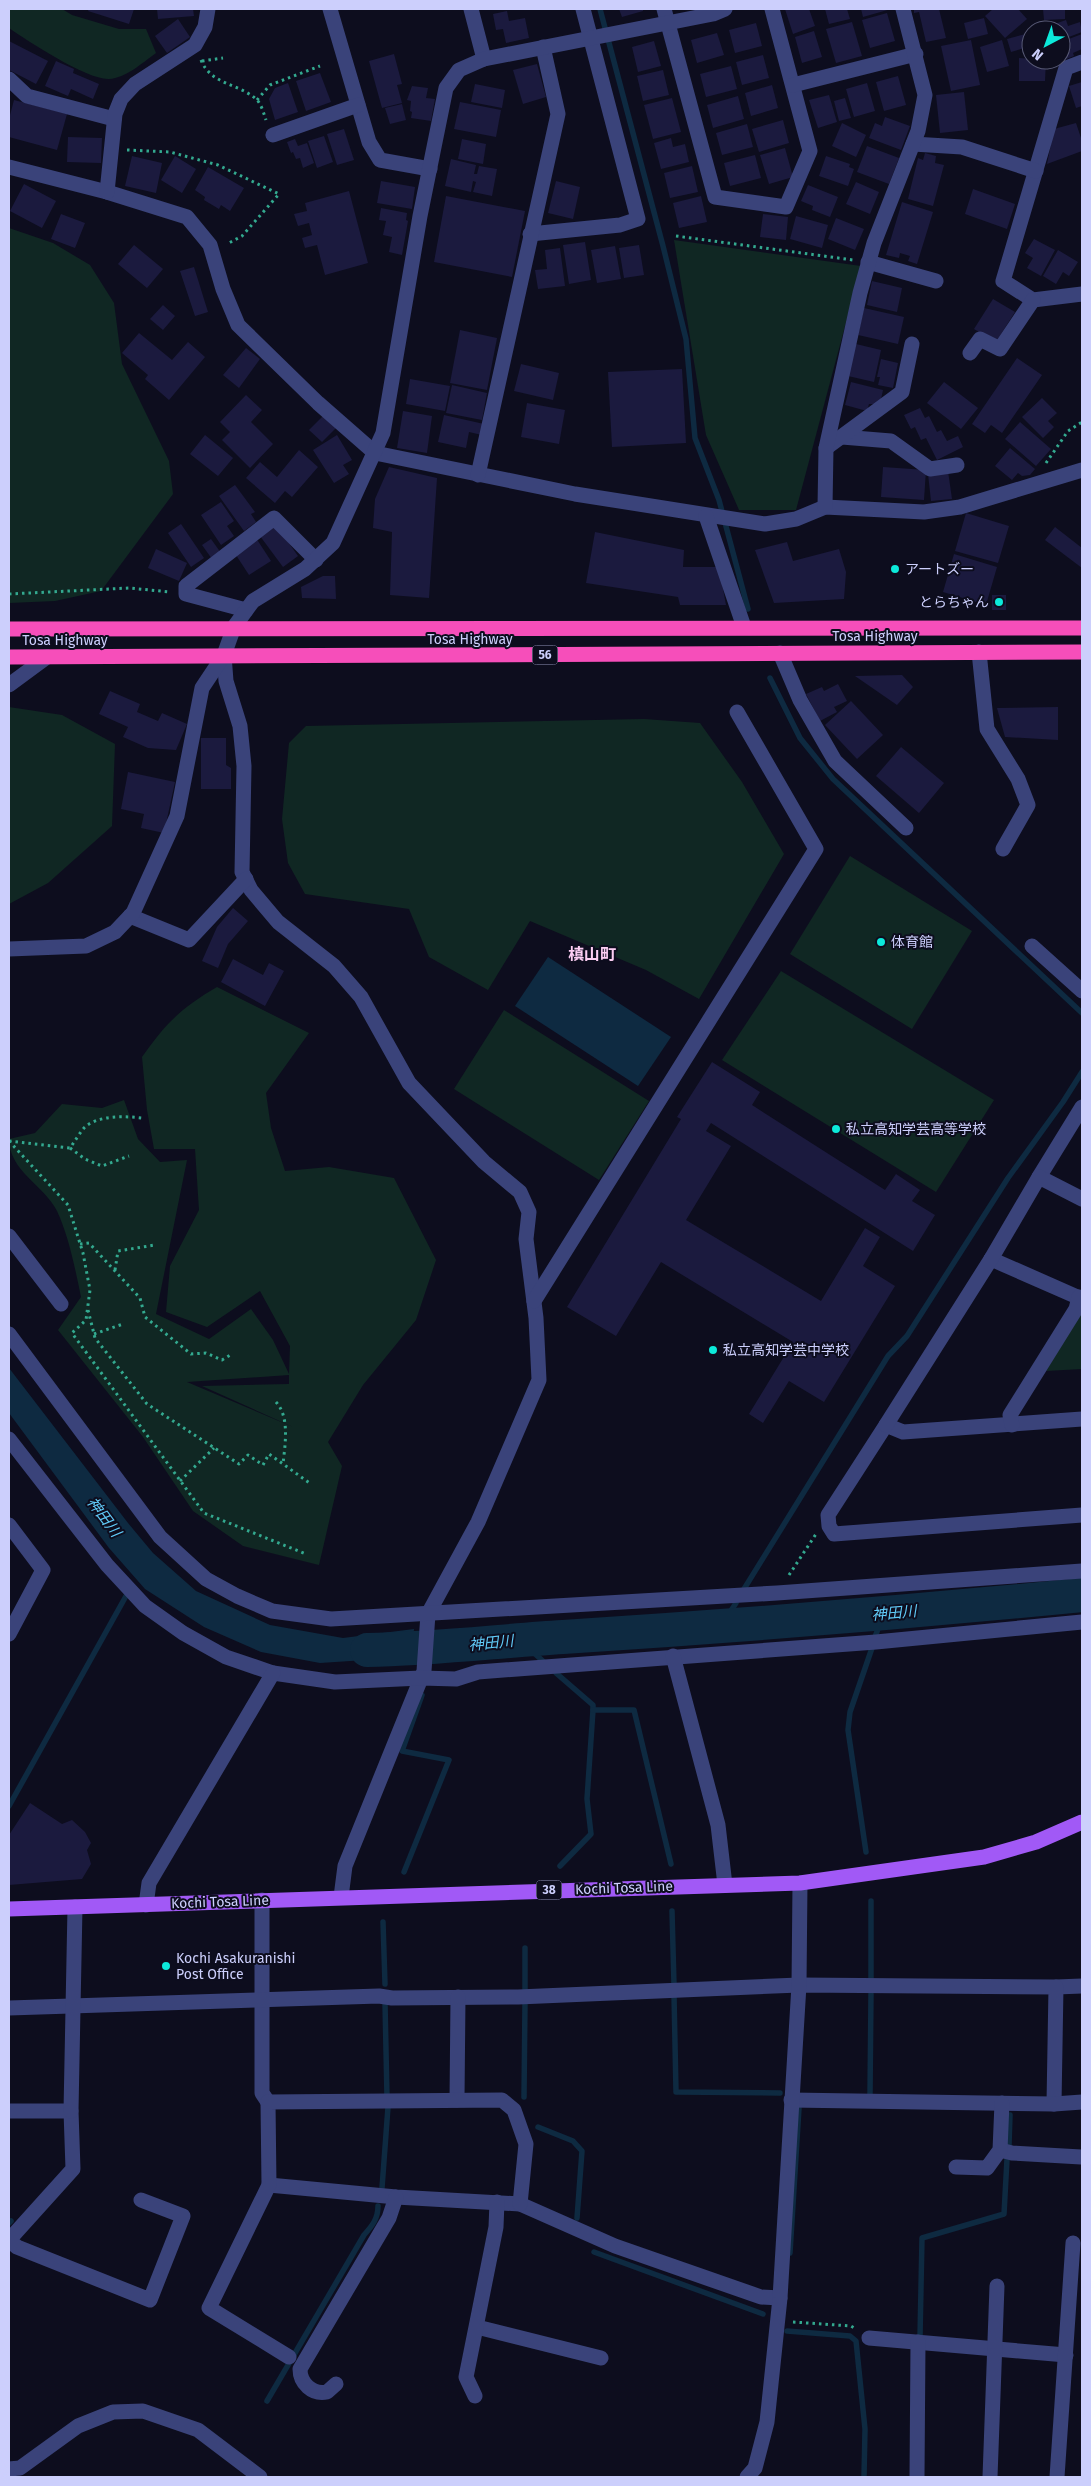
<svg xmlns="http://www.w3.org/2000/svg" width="1091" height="2486" viewBox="0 0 1091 2486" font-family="'Fira Sans','Noto Sans JP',sans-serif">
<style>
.green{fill:#102723;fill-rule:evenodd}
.water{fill:#0e2a41}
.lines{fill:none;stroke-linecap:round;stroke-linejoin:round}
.stream{stroke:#0e2a41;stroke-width:5.5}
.river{stroke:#0e2a41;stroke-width:34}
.building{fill:#1b1a3e}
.path{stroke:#33a98f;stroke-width:3;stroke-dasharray:2.5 4;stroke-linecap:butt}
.minor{stroke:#3a437a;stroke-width:15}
.major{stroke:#a159f6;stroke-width:15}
.highway{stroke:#f64eba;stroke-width:15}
.poi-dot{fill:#0ce9da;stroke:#0d0d1e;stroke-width:2}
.labels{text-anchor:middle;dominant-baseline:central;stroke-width:4;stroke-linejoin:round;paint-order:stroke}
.shield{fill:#0d0d1e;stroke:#9395b9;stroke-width:1}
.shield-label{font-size:12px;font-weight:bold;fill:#cccffc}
.poi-label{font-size:14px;fill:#cccffc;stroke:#0d0d1e;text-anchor:start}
.street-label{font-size:14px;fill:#cccffc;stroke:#0d0d1e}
.water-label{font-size:15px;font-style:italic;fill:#60caf7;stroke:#0d0d1e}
.quarter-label{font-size:16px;font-weight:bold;fill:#fccef3;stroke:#0d0d1e}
</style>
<rect width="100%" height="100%" fill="#0d0d1e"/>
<g class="green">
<path d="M9,9H62L72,15L119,29H146L156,53C142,63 126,78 109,79C87,80 28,41 9,28Z"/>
<polygon points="9,228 53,243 90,265 114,303 122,364 169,461 173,494 101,591 55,601 9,603"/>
<polygon points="674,240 861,266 796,510 739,510 706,435"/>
<polygon points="9,707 62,715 115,744 112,826 48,883 9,904"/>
<polygon points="644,719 700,723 742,782 784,854 699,999 646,970 530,921 488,990 429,957 409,909 305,894 288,863 282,819 289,743 306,726"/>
<polygon points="850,856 972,931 912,1029 790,954"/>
<polygon points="781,971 994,1100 936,1192 722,1060"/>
<path d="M217,987L309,1033L266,1093L271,1128L285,1171L329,1167L394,1178L436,1260L416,1320L363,1385L328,1442L342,1466L319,1565L243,1546L193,1511L143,1437L58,1330L81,1297C75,1268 69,1237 57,1211C44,1185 9,1171 9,1139L35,1133L62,1104L102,1108L124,1100L138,1139L160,1162L187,1160L156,1314L209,1339L251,1309L273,1340L289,1374L290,1346L260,1291L207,1327L166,1312L170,1266L199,1210L195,1149H154L147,1110L142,1057C166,1023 181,1008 217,987ZM289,1375V1384L202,1386L293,1427L187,1382Z"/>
<polygon points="504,1010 649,1101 599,1180 454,1089"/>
<polygon points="1082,1313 1082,1369 1046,1371 1080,1314"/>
</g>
<g class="water">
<polygon points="548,957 671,1037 638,1086 515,1006"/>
<polygon points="9,1368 128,1523 153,1553 196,1591 270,1625 343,1638 414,1629 411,1657 320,1663 261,1652 204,1627 145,1589 109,1548 9,1413"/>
</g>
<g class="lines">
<g class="stream">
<polyline points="600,9 663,246 686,339 695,438 719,500 748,609"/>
<polyline points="770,678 800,738 833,779 1082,1013"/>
<polyline points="744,1589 888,1356 907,1336 1008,1178 1063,1102 1082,1072"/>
<polyline points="721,1626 736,1603"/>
<polyline points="875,1637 883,1615"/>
<polyline points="520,1640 545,1663"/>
<polyline points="556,1673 593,1705 593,1710 587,1799 591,1834 560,1866"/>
<polyline points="593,1710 634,1710 671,1864"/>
<polyline points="9,1806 126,1596"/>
<polyline points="866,1852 848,1730 850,1712 872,1648"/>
<polyline points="404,1872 449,1760 402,1751 422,1695"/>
<polyline points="672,1911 674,1985"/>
<polyline points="383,1922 385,1984"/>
<polyline points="525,1948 525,1991"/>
<polyline points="871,1979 871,1901"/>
<polyline points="674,1995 676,2092 780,2093"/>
<polyline points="385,2003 387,2097"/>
<polyline points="870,2095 871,1994"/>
<polyline points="524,2097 525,2003"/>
<polyline points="538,2127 573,2141 582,2151 577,2218"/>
<polyline points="1009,2145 1010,2115"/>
<polyline points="382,2188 388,2107"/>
<polyline points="9,2223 11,2221"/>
<polyline points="594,2252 763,2314"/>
<polyline points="790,2253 799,2108"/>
<polyline points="787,2331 850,2336 856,2341 865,2429 864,2477"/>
<polyline points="920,2337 922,2238 1004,2214 1007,2159"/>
<path d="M267,2401L364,2235C372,2226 378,2219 378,2206"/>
</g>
<path class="river" d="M367,1650C433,1649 498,1641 563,1637C736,1626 909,1612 1082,1595"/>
</g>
<g class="building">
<polygon points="89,9 134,9 129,24 88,11"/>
<polygon points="157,9 193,9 194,16 158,19"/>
<polygon points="619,9 643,9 643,11 622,17"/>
<polygon points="785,9 809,9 815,26 793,34"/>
<polygon points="825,9 847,9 850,19 829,24"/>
<polygon points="861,9 891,9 863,17"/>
<polygon points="914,9 939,9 946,38 926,42 919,12 914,13"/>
<polygon points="993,9 1018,9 1027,19 1005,38 985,16"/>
<polygon points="1043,9 1065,9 1065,19 1044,20"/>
<polygon points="507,11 509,21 525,18 529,38 506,43 503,29 496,30 493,14"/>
<polygon points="887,13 895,41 870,48 862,20"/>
<polygon points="984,18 988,34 968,39 964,23"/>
<polygon points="178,19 190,37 167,53 155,36"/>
<polygon points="1066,20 1068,26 1080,22 1082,32 1061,40 1061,30 1044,30 1043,28"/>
<polygon points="852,22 862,56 836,63 826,29"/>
<polygon points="756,23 762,46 735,53 729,30"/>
<polygon points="814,31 822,57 802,63 795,37"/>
<polygon points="717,33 724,55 697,63 691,40"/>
<polygon points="1029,33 1031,46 1011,52 1007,39"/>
<polygon points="1082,34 1082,49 1073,53 1074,56 1061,61 1061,42"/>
<polygon points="971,40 980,85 951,91 941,46"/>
<polygon points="1002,40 1009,66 987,72 980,47"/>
<polygon points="9,41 48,61 36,84 9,70"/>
<polygon points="654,41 661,66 638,72 632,47"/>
<polygon points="394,54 402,84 397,85 402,103 382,108 369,61"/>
<polygon points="763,55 769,78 742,85 736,62"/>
<polygon points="1019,58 1046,60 1045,81 1019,81"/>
<polygon points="56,61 74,69 73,73 99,84 93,99 71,89 68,96 45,86"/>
<polygon points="537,64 546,97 523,104 513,70"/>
<polygon points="731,66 737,89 706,97 700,74"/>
<polygon points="663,70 669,95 643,101 637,76"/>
<polygon points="320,73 331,102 306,111 296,81"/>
<polygon points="898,76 906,105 884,111 876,82"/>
<polygon points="1082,82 1082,106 1076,108 1069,86"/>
<polygon points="288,83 298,112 275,120 269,99 275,88"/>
<polygon points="867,83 875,111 854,117 846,89"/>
<polygon points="475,84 505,90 502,108 471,102"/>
<polygon points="772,85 778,108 751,116 745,93"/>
<polygon points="412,86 428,88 426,98 435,99 431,121 411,118 412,112 410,111 411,101 407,100"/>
<polygon points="964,92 968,130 940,133 936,95"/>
<polygon points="829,95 837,122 818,128 809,100"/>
<polygon points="738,96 744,119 713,128 707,105"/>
<polygon points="672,98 681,132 653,139 644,105"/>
<polygon points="845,98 851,118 839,121 834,101"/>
<polygon points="14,100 67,114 57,150 9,137 9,119"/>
<polygon points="460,102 501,110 496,137 454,129"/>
<polygon points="402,104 406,120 390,124 385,108"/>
<polygon points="885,117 910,126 901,150 869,138 875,123 882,126"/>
<polygon points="783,120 789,143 759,152 752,129"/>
<polygon points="842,123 866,135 856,157 832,146"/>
<polygon points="1076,123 1082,141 1082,151 1047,164 1054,129"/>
<polygon points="747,124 753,147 722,155 716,133"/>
<polygon points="344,129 354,160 337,165 327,134"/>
<polygon points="324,136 333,162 317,168 308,141"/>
<polygon points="68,137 102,138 101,163 67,162"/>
<polygon points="671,138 673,147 685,144 689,162 661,169 654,143"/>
<polygon points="295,139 298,146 307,143 314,163 303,168 300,158 296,159 293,152 291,153 287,142"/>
<polygon points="462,139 486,144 483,164 458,159"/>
<polygon points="867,146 899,158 889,184 857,172"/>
<polygon points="785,148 793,177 769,184 760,155"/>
<polygon points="925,153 936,156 935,163 944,165 933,206 908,199 918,158 923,160"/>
<polygon points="755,155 761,178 730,186 724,163"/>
<polygon points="132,156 162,163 156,193 125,186"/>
<polygon points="175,156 196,169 182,193 161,180"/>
<polygon points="826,156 850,164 849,167 854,169 848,186 819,176"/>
<polygon points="451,159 476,165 474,174 477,174 479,166 497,169 492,196 473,192 476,182 473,181 471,192 445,186"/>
<polygon points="692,166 698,192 670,198 664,173"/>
<polygon points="208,167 244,188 230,211 221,205 219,209 204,200 205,197 195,190"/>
<polygon points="381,181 415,187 412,209 377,203"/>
<polygon points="556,181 580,187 573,219 548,213"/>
<polygon points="856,182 879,192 870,214 846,204"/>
<polygon points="24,184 56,201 42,228 10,211"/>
<polygon points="808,185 838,197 830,217 812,210 813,206 801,201"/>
<polygon points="973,189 1015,204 1007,229 965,214"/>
<polygon points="349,191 368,263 325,275 317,245 305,248 302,238 312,235 309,223 298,226 294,214 307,211 305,203"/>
<polygon points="446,196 525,211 512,277 434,262"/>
<polygon points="701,196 707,222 679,228 673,203"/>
<polygon points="902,202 933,212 917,264 908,261 910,256 900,253 899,258 886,255"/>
<polygon points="381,208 407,213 406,220 408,221 402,255 389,252 392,237 383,235 386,221 379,220"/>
<polygon points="61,214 85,223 75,248 51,239"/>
<polygon points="763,214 788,217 786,240 760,237"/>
<polygon points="796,216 828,225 822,248 790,239"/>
<polygon points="836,218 864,229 855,250 828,239"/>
<polygon points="1034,239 1055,250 1041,276 1027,268 1033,258 1025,253"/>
<polygon points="585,242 591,280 569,284 563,245"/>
<polygon points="134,245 163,269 147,288 118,264"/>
<polygon points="639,245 644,275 624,278 619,248"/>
<polygon points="615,246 621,279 597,283 591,250"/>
<polygon points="560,248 565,286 538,289 535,270 547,269 545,250"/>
<polygon points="1058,250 1078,262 1069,276 1063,272 1056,284 1043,276"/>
<polygon points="194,267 208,312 195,316 180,271"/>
<polygon points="872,281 902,288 897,312 867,305"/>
<polygon points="993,299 1015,312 996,342 974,329"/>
<polygon points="163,305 175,316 163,330 150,319"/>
<polygon points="864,308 904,317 898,344 858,335"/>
<polygon points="460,330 497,338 487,390 450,383"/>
<polygon points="139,333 172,360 188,342 205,357 169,400 145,379 148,375 122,353"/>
<polygon points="856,344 881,350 874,382 848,376"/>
<polygon points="246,348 260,359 239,388 223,375"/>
<polygon points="1017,358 1042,375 1002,433 991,425 985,433 972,424"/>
<polygon points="881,359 898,363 893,388 878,385 880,377 877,377"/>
<polygon points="521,364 559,373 553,400 514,391"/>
<polygon points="682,369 686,443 612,447 608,372"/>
<polygon points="410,379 450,386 445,411 406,404"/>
<polygon points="851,382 883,390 880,404 869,404 867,411 845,405"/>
<polygon points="944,382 978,408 961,429 927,403"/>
<polygon points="452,385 487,393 482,420 446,413"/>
<polygon points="246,395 262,410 251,422 273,444 250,468 222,440 230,432 220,422"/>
<polygon points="1042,398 1057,413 1048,421 1054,427 1043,438 1022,417"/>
<polygon points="527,403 565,410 559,444 521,437"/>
<polygon points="920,408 925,418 929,416 937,432 941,430 947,441 958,436 963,447 937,460 926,438 921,440 915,427 911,429 904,415"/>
<polygon points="403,411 432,416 427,453 397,448"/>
<polygon points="444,415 484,424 482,435 469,432 466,448 438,442"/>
<polygon points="323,416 336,428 322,442 309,430"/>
<polygon points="1020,422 1051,449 1036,466 1005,439"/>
<polygon points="205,435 233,458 218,476 190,454"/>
<polygon points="337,435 352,460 343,465 349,474 334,483 313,450"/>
<polygon points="1010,448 1035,469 1030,475 1022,476 1018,473 1012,480 995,466"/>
<polygon points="299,450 318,467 292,497 285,491 275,503 246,478 260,462 277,477"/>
<polygon points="389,467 437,478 429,598 390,595 392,532 373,528 375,499"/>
<polygon points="883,467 926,470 924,500 881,497"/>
<polygon points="948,471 952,499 931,501 928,474"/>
<polygon points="235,485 255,512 251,514 256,522 244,531 219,496"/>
<polygon points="221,502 234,521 227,526 234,536 221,545 201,515"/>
<polygon points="966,513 1009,526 998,563 955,551"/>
<polygon points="181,524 204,558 191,567 168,533"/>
<polygon points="276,525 298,556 283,567 260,536"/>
<polygon points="1055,527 1082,548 1082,568 1045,540"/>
<polygon points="595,532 684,550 683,567 719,567 726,605 680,605 678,597 586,583"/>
<polygon points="256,538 271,561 249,575 234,552"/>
<polygon points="211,539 221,553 212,559 202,545"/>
<polygon points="787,542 793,561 839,549 846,572 844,599 774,603 755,550"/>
<polygon points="156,549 187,563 179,581 148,568"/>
<polygon points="954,554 997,567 986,605 943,592"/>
<polygon points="323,576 335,576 336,599 302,598 301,587"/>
<rect x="992" y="595" width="14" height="15"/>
<polygon points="902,675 913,687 897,705 855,676"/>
<polygon points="838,684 847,701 834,707 837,712 820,721 806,694 822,687 824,691"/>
<polygon points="110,691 140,704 137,712 158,721 162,713 187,724 176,750 148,748 123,737 128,727 99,714"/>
<polygon points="851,701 883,735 857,759 825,725"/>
<polygon points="1058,707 1058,740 1005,737 997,708"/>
<polygon points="201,738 226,738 226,765 231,768 231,789 201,789"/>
<polygon points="901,747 944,783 919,813 876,776"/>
<polygon points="128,772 175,782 164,833 141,828 144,814 121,809"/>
<polygon points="233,908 248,921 228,944 218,968 202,961 217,927"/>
<polygon points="233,959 263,975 269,963 284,971 265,1006 221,982"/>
<polygon points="712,1062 760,1092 752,1105 885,1190 896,1174 920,1190 912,1201 935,1215 913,1251 711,1123 706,1131 731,1146 686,1220 821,1301 865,1228 880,1237 863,1266 895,1286 824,1402 789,1381 763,1423 749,1414 793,1342 661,1262 616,1336 567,1307 681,1119 677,1117"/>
<polygon points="30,1803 62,1824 72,1820 85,1832 91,1843 87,1850 91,1864 82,1879 9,1885 9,1835"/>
</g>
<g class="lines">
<g class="path">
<path d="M201,60C211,85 238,83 256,99C261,103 264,114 266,120"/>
<polyline points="202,61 223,58"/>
<polyline points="257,100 270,85 320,66"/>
<polyline points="127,150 170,152 218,165 279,194 242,236 227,244"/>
<polyline points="676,236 853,260"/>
<polyline points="1046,463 1068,431 1082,422"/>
<polyline points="9,594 129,588 170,592"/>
<polyline points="9,1141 68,1205 83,1253 90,1290 86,1320 72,1333 204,1513 306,1554"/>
<path d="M9,1141L70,1148C75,1141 79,1134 84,1128C97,1115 125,1116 142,1118"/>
<polyline points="70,1148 85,1159 102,1166 129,1156"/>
<polyline points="80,1244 89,1243 140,1298 145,1317 191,1354 206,1353 222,1360 232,1354"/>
<polyline points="115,1270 118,1251 155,1245"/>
<polyline points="88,1310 95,1338 147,1404 239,1464 248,1455 263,1465 269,1454 311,1484"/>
<polyline points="94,1334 123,1324"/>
<path d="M276,1402C290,1417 285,1445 283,1464"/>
<polyline points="180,1481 214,1448"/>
<polyline points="789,1575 816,1534"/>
<polyline points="793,2322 851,2326 856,2329"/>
</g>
<g class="minor">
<polyline points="330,9 369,142 380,160 430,169"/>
<polyline points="471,9 484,59"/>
<polyline points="664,9 715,197 786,207 810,151 772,9"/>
<polyline points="1082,62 1066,68 1003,281 1033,300 1082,294"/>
<polyline points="9,79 27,96 114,119"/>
<polyline points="793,85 916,54"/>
<polyline points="273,135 358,105"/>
<polyline points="913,144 962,147 1036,171"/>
<polyline points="9,167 107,192 187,217 210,245 223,289 238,325 318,403 375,453 575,494 765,524 796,519 825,507 924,512 960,507 1082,470"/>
<polyline points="107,192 115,114 121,99 135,84 195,45 205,27 208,9"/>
<polyline points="530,234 620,225 638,219 583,9"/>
<polyline points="868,262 936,281"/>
<polyline points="970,353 980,339 1000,349 1033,300"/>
<polyline points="842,437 891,441 930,469 957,465"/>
<polyline points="826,448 902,392 912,344"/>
<polyline points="478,475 558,114 543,47"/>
<polyline points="825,507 826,448 860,293 874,243 918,131 925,95 903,9"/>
<polyline points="706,516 744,627"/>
<polyline points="246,610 186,594 186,586 274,518 316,560"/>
<polyline points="979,652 987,729 1018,779 1028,805 1003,849"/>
<polyline points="780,653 800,700 835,761 906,828"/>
<polyline points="224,655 226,681 240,726 244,766 242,872 251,890 278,922 334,966 361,997 409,1083 484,1162 520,1192 529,1212 526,1239 536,1318 539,1380 478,1522 428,1614 424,1671 345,1866 341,1897"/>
<polyline points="9,685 47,657"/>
<polyline points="130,916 189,940 246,879"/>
<polyline points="1032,946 1082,991"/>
<polyline points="9,949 86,946 115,932 133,913 177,816 202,688 224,655 234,627 253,601 305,569 333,543 383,433 420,216 446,88 459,70 484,59 713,14 725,9"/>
<polyline points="1039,1177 1082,1107"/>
<polyline points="9,1236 61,1304"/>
<polyline points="991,1259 1082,1299"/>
<polyline points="534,1301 816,849 737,712"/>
<polyline points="9,1334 160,1537 206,1579 237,1596 272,1611 331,1619 777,1593 1082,1571"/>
<polyline points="1082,1419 903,1432 886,1425 828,1515 829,1526 834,1534 1082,1515"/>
<polyline points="886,1425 991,1259 1039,1177 1082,1199"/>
<polyline points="1012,1425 1010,1415 1076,1309 1079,1297"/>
<polyline points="9,1439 107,1565 145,1606 183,1633 226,1657 273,1673 335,1682 421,1678 456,1679 478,1672 876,1642 1082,1622"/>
<polyline points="9,1525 43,1570 9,1634"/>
<polyline points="673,1656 718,1825 725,1885"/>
<polyline points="262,1900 262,2093 268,2102"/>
<polyline points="146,1905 149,1883 273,1673"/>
<polyline points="1056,1987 1082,1986"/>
<polyline points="9,2008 379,1996 392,1998 518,1997 799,1985 1056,1987 1054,2104"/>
<polyline points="457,2100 458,1997"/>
<polyline points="791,2100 1054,2104 1082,2102"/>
<polyline points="9,2111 71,2111 73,2169 9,2240 17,2247 150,2300 183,2216 141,2200"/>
<polyline points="71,2111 75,1907"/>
<polyline points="1000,2150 1012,2153 1081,2157"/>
<polyline points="956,2167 987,2168 1000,2150 1002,2103"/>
<polyline points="269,2185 396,2197 520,2204 615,2246 761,2297 780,2298"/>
<polyline points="477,2327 601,2358"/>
<polyline points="869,2338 1066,2355"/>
<polyline points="289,2357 209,2308 269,2185 268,2102 502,2100 514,2110 526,2144 520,2204"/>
<path d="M336,2384L327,2392C312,2395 300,2383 300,2369L389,2218L396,2197"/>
<polyline points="475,2396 466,2377 496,2227 497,2202"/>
<polyline points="9,2469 20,2468 78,2426 113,2412 143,2411 198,2430 260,2477"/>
<polyline points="747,2477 755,2468 767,2422 780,2298 799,1985 800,1883"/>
<polyline points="917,2477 918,2342"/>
<polyline points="990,2477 997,2286"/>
<polyline points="1057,2477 1073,2243"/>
</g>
<polyline class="major" points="9,1909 800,1883 984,1857 1036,1842 1082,1822"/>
<g class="highway">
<polyline points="9,629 1082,628"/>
<polyline points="9,657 1082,652"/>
</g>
</g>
<g class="poi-dot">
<circle cx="895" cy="569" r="5"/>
<circle cx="999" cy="602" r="5"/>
<circle cx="881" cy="942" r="5"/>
<circle cx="836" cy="1129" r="5"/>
<circle cx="713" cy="1350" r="5"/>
<circle cx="166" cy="1966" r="5"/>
</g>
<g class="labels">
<g class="shield">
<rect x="532.5" y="645.5" width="25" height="19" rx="4"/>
<rect x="536.5" y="1880.5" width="25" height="19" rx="4"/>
</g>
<g class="shield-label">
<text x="545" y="655">56</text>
<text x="549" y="1890">38</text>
</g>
<g class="poi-label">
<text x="905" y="569">アートズー</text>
<text x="989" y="602" text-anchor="end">とらちゃん</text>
<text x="891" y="942">体育館</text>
<text x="846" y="1129">私立高知学芸高等学校</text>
<text x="723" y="1350">私立高知学芸中学校</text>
<text x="176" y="1958">Kochi Asakuranishi<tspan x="176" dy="16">Post Office</tspan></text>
</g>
<g class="street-label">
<text x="875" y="636">Tosa Highway</text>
<text x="470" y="639">Tosa Highway</text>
<text x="65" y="640">Tosa Highway</text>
<text transform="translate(624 1888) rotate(-2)">Kochi Tosa Line</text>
<text transform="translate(220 1902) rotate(-2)">Kochi Tosa Line</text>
</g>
<g class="water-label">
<text transform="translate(104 1517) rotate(53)">神田川</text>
<text transform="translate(894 1613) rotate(-5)">神田川</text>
<text transform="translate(491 1643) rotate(-6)">神田川</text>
</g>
<g class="quarter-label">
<text x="592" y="954">槙山町</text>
</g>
</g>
<rect width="1091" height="2486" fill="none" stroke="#cccffc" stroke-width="20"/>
<g transform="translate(1046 45) rotate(221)"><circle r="24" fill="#0d0d1e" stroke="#595b77"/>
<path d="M0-4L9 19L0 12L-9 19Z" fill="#0ce9da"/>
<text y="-8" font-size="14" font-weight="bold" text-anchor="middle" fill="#cccffc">N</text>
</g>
</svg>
